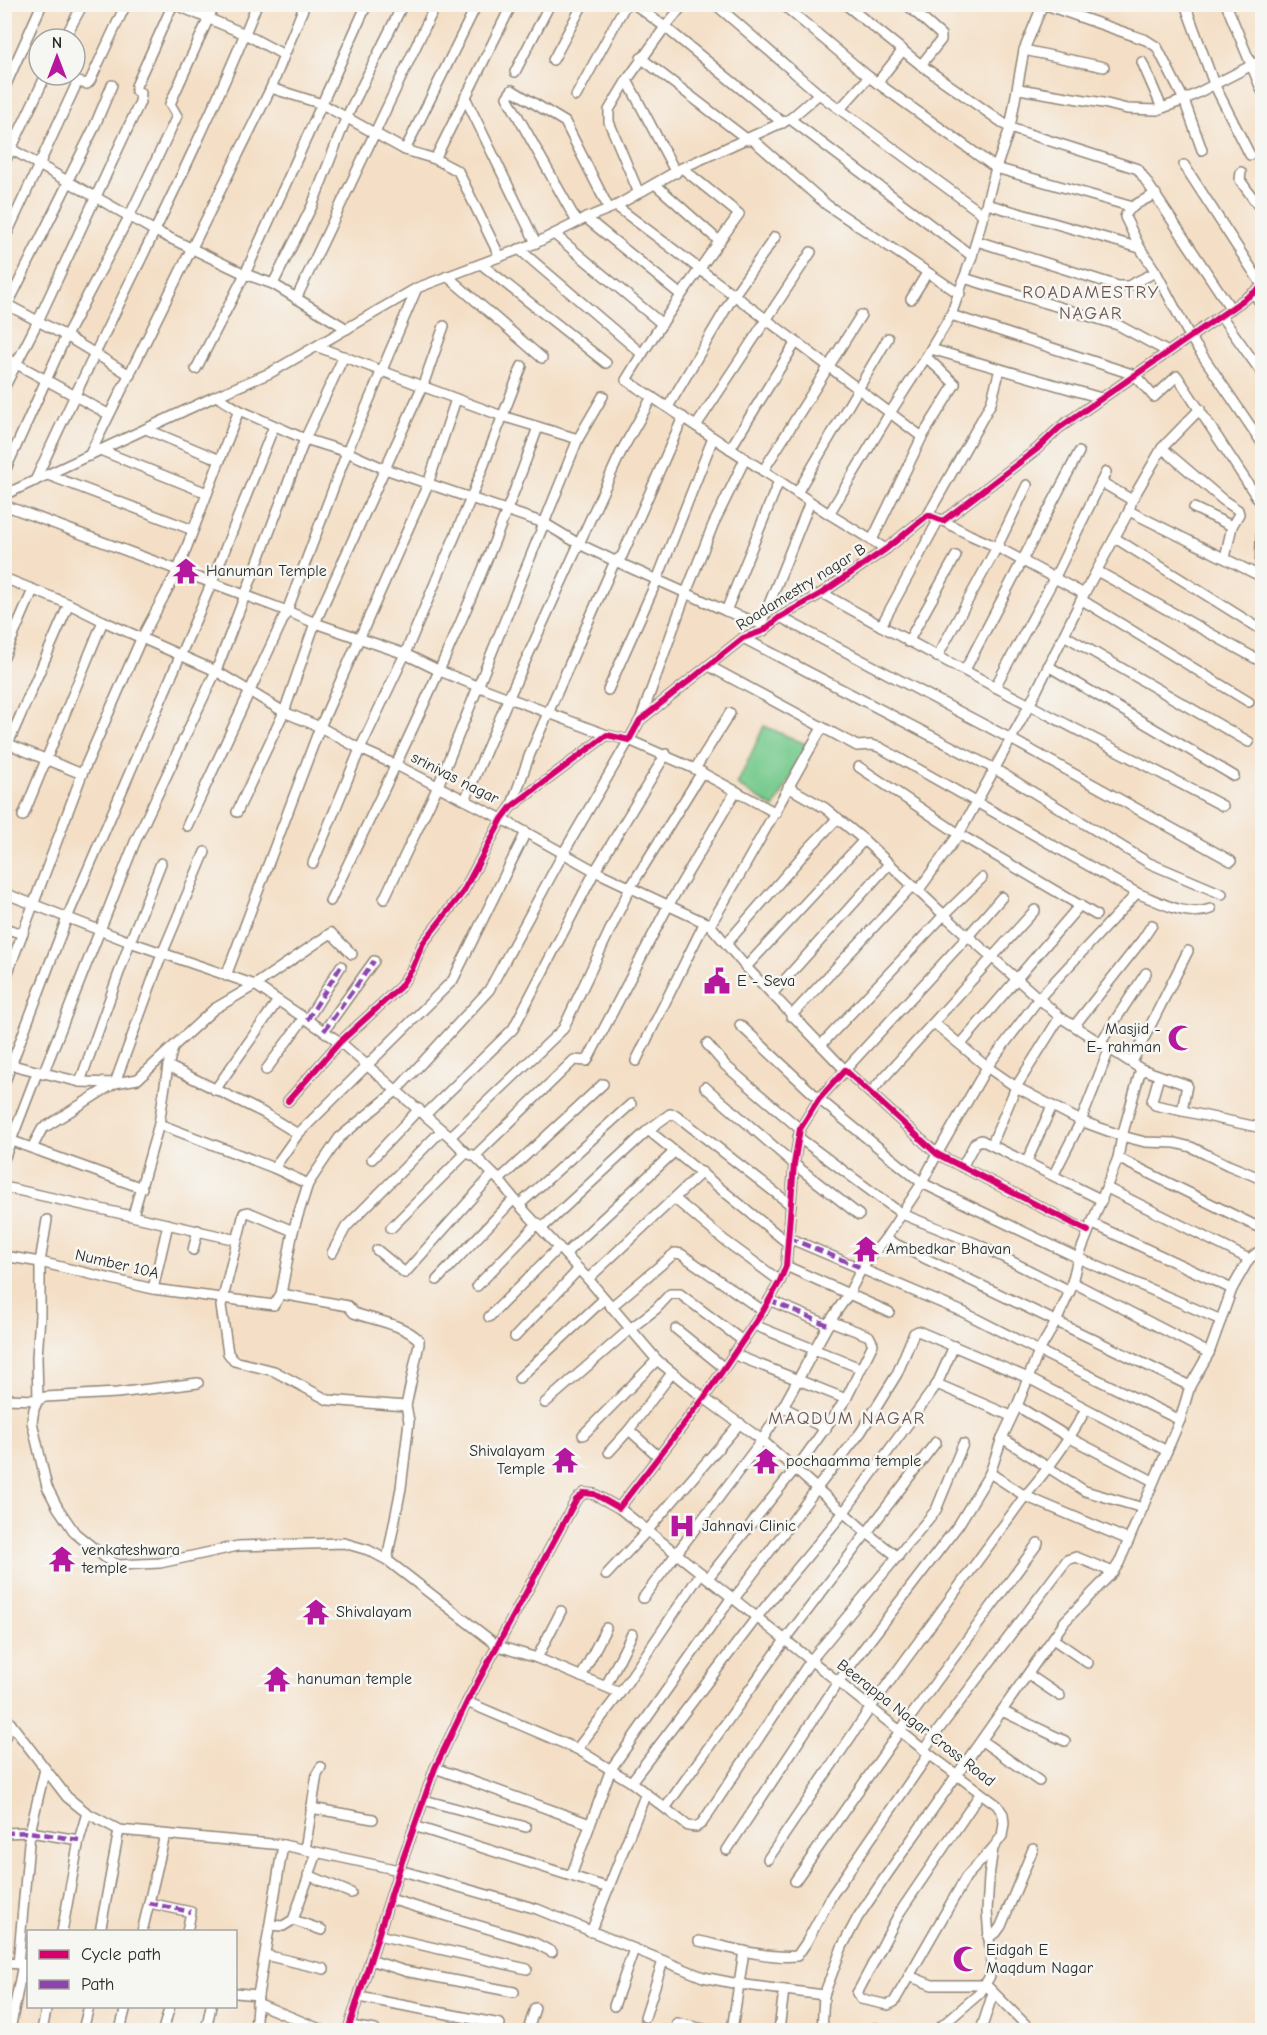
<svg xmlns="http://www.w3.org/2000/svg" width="1267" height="2035" viewBox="0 0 1267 2035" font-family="'Comic Neue',sans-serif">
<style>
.green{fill:#76ca8d;stroke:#507a5c;stroke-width:1.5}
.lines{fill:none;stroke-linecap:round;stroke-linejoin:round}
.minor-casing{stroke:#908578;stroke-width:12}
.minor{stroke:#fff;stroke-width:9}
.quiet{stroke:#8e44ad;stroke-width:4.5;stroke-dasharray:9 4.5;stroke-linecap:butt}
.cycleway-casing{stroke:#f6f6f2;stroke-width:10}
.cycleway{stroke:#d6006c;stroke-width:6}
.labels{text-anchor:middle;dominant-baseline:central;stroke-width:5;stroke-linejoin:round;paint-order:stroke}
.poi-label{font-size:16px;fill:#2b2b2b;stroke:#f6f6f2;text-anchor:start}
.street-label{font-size:16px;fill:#2b2b2b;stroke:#f6f6f2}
.neighbourhood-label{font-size:18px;letter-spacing:1.5px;fill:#6e5451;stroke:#f6f6f2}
</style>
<rect width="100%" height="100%" fill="#f6f6f2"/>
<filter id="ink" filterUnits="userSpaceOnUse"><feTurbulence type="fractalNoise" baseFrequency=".0167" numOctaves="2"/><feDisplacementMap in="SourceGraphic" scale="12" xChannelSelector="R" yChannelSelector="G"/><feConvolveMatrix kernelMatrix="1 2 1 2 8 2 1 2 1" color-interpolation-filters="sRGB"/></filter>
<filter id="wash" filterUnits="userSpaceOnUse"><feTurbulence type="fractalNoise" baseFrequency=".008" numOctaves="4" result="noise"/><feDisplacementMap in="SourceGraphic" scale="24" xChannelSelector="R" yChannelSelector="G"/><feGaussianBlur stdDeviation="1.35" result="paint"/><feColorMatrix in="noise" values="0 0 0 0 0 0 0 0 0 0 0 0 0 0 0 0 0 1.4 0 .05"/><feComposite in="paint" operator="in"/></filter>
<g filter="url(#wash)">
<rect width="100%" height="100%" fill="#f4dfc6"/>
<polygon class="green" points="764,726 808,745 774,808 737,785"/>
</g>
<g filter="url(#ink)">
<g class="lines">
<g class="minor-casing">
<g id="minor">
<polyline points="174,4 245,34 284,55"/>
<polyline points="634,4 665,27 783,123"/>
<polyline points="715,4 819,94 984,215"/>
<polyline points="782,4 869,77 996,168 1133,207"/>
<polyline points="845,4 921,65 1010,128 1138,169 1231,309"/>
<polyline points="906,4 941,35 941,40 921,65"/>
<polyline points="1043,4 1146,40 1157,47 1184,100 1202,150"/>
<polyline points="1185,4 1214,84 1250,155"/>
<polyline points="1226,4 1262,91"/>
<polyline points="64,39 83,4"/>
<polyline points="1024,50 1104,67"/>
<polyline points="641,58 748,140"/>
<polyline points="553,60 583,4"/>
<polyline points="1142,62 1162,108"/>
<polyline points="515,72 550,4"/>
<polyline points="627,80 676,173"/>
<polyline points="877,83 903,50"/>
<polyline points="271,88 322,104 405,150 435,159 458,171 500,257"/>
<polyline points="4,89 42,4"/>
<polyline points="1019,89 1103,103 1127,109 1157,110 1184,100 1262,60"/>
<polyline points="576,96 626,4"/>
<polyline points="465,97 536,243"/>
<polyline points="840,109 869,77"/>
<polyline points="790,119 972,256"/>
<polyline points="751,138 827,205 960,294"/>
<polyline points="4,145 155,231 245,274 273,284 347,329"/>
<polyline points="405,150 477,4"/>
<polyline points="435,159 512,4"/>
<polyline points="4,164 46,75"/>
<polyline points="1184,165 1262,285"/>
<path d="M682,168L739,214C700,268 661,322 626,380L829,514L886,549"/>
<polyline points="1241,172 1240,180 1262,211"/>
<polyline points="68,180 93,130 112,85"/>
<polyline points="655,184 719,241"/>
<polyline points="638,191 609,122 609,110 627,80 665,27 684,4"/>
<polyline points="987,204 1140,248"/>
<polyline points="616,206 922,437"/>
<polyline points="586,218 681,295"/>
<polyline points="577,222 507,97 512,90 565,122 608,207"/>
<polyline points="554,234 662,324"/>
<polyline points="4,240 76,85 78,82 87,84 90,81 126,4"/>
<path d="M977,241L1118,286H1128L1156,272L1140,248L1125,217C1129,205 1145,200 1156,194"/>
<polyline points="519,249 642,354"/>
<polyline points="481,264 606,363"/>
<polyline points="1156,272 1190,337 1262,443"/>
<polyline points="447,276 542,358"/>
<polyline points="964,278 1118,325 1168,352"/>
<polyline points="273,284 312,206 347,116 403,4"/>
<polyline points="1254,293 1262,306"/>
<polyline points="296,299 436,4"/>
<polyline points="911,299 927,273"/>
<polyline points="4,303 66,336 130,375"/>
<polyline points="4,312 69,181"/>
<polyline points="951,315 1135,375 1154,397 1177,376 1262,505 1260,576"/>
<polyline points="1221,316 1262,373"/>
<polyline points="318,347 502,416 578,439"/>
<polyline points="931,349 1101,398"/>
<polyline points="4,357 108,414"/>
<polyline points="196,369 245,274 367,4"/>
<polyline points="4,388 38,321 140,102 141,93 136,91 136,86 173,4"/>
<polyline points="216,396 239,410 305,439 347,452 385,469 544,523 579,544 615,561 726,611 761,624 763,631"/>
<polyline points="668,407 734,295 775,237"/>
<polyline points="696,426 811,252"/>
<polyline points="146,429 220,460"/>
<polyline points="1162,448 1200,409"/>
<polyline points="730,449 796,342"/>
<polyline points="100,450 207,493"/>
<polyline points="89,456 271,88 305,4"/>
<polyline points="763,471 861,315"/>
<polyline points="4,473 66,336 129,217 177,116 170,104 215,4"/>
<polyline points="48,475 193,530"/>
<path d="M35,481C107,321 192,167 257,4"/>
<polyline points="1101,482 1132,500"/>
<polyline points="797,493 888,338"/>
<polyline points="4,495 216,396 270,373 417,288 536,243 586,218 616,206 682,168 790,119 819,94"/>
<polyline points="4,505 287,611 315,623 405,654 440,671 477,686 607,735"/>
<polyline points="1194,508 1232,526"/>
<polyline points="1129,511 1262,577"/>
<polyline points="829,514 890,413 926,357"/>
<polyline points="928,515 991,403 1000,369"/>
<polyline points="943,521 970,535 997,547 1084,594"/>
<polyline points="1115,538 1262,630"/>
<polyline points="872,540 922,437 955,384 926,357 951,315 972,256 996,168 1010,128 1024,50 1043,4"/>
<polyline points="1097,571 1262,662"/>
<polyline points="4,578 69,604 103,621 216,671 284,712 320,727 360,749 396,765 502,819 595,871 710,925 746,967 845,1070 968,936 1002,897"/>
<path d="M822,593C954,668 1089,735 1223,806"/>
<polyline points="1082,600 1249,702"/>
<polyline points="726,611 779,481"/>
<polyline points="780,617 1011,739 1231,861"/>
<polyline points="761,624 810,502"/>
<polyline points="881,626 939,519"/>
<polyline points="1064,635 1249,742"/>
<polyline points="743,638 995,769 1149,863 1222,894"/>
<polyline points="908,642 956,556"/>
<polyline points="4,657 33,590"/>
<polyline points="937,657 997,547 1027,485"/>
<path d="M709,666L857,746L871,745L879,747L1137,893C1160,902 1186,918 1211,909"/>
<polyline points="1048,666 1234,776"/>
<polyline points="965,670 1079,452"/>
<polyline points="995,687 1055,577 1106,472"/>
<polyline points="608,690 657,580 713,438"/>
<polyline points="641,718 686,593 713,525 745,459"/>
<polyline points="8,744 82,774"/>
<polyline points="4,753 69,604"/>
<polyline points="859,767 959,834 1096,915"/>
<polyline points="695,769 730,713"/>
<polyline points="788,787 825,808 864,840 944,915 1060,1017 1141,1069 1122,1136 1118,1158 1078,1258 1070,1291 1056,1322 1039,1351 1017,1406 1002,1438 990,1473"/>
<polyline points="465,800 509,697 621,452 652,397"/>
<polyline points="511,807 530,754 615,561 622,556 683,417"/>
<polyline points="237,812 284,712 315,623 423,385 444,326"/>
<polyline points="23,816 103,621"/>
<polyline points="187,826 287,611 347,452 417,288"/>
<polyline points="313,863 360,749 405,654 471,498 522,366"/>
<polyline points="918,891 959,834 1030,704 1084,594 1129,511 1132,500 1162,448 1223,500 1238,510 1239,514 1232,526 1225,558"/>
<polyline points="4,893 130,942 255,985 340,1042 450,1137 466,1153 475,1156 499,1180 519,1205 588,1279 657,1360 704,1398 762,1440 867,1533 898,1557"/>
<polyline points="384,899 438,786 578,439 603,396"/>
<path d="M330,901C406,746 480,590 538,427"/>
<path d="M710,925C750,861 784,793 822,728"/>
<polyline points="4,928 23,934"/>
<polyline points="727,943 810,847 838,818"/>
<polyline points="746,967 864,840"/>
<polyline points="226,976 320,727 428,484 456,399"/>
<polyline points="4,983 82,774 141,639 178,570 239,410"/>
<polyline points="772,994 889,864"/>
<polyline points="791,1016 912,886"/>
<polyline points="307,1020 341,966"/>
<polyline points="934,1023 987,1067 1016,1087 1081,1121 1122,1136 1145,1142 1175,1143 1191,1147 1228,1165 1262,1179"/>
<polyline points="740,1025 819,1099 922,1183 1078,1258 1221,1320"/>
<polyline points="1075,1025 1142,940 1152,925"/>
<polyline points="324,1031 374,961"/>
<polyline points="1101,1042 1146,973"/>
<polyline points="707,1044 726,1066 800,1129"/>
<polyline points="961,1044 1080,905"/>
<polyline points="821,1045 944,915 982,878"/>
<polyline points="636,1061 705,922"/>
<polyline points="1132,1062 1188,951"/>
<polyline points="4,1063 80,1082 115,1083 162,954 205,852"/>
<polyline points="168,1066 262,1112 298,1134"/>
<polyline points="1141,1069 1187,1085 1182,1111"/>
<polyline points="266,1070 304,1018"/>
<polyline points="43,1074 135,842 216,671 305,439 344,356"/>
<polyline points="1159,1076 1152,1101 1155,1105 1262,1128"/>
<polyline points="80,1082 130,942 161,863"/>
<polyline points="4,1084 67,918 212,582 274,426"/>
<polyline points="705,1087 794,1164 859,1215"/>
<polyline points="215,1090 277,1002"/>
<polyline points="870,1093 1035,910"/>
<polyline points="288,1101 340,1042 400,987 412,969 423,943 463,892 502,819 511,807 607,735 629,740 640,720 743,638 763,631 780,617 822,593 886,549 928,515 943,521 1037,449 1059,428 1262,287"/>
<polyline points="425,1115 513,1029 595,871 666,754"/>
<polyline points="159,1124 274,1168 308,1184"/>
<polyline points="648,1130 789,1244"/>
<polyline points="450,1137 563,1029 630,888 702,772"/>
<polyline points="798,1137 902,1214 977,1244 1070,1291"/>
<polyline points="12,1141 142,1188"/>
<polyline points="992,1144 1016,1087 1060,1017"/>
<polyline points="32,1148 42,1129 115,1083 138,1079 214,1009 255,985 331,933 352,954"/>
<polyline points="475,1156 574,1060 587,1061 668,906 736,791"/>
<polyline points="1118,1158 1262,1229"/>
<polyline points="4,1159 37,1073"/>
<polyline points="372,1159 419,1109"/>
<polyline points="1027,1161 1052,1106"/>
<polyline points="962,1167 975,1143 981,1140 1102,1200"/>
<polyline points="274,1168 298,1134 453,980 526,832"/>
<polyline points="1054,1174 1081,1121 1109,1050"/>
<polyline points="499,1180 603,1084"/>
<polyline points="4,1187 237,1240"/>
<polyline points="1107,1188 1249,1259"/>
<polyline points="675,1199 724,1240 780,1281"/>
<polyline points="519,1205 631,1104"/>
<polyline points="133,1215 159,1124 168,1066 173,1048"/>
<polyline points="47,1220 40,1262 40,1316 37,1357 38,1400 34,1409 32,1422 47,1487 58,1508 75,1533 107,1559 118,1565 160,1563 238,1546 344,1543 368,1550 387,1560 498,1646 537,1658 620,1693"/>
<polyline points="1091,1223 1232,1289"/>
<polyline points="391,1228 466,1153"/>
<polyline points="542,1228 648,1130 670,1114 676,1115 791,1205"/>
<polyline points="293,1231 248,1212 244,1213 221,1306 228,1353 234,1361 274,1371 328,1400 406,1406 409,1421 401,1488 387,1560"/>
<polyline points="789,1238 963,1312 1039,1351 1180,1420"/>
<polyline points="885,1239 1190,1386"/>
<polyline points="193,1250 198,1230"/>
<polyline points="377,1250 405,1273 493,1174"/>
<polyline points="332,1253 346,1227 442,1130"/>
<polyline points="565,1254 674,1152"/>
<polyline points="4,1256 40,1262 153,1289 274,1305 281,1294 293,1231 308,1184 339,1138 396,1091 489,990 564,852 629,740 695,769 776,813"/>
<polyline points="786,1266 889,1312"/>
<polyline points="588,1279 702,1172"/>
<polyline points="437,1280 514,1199"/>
<polyline points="1072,1282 1209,1353"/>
<polyline points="477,1286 538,1223"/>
<polyline points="153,1289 168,1224"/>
<path d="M281,1294L348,1306L354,1313C374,1320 403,1324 419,1340V1344L406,1406"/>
<polyline points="769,1300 828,1325"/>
<polyline points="611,1307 675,1253 681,1254 763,1311"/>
<polyline points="489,1317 559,1247"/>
<polyline points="754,1325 860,1368"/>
<polyline points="676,1329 723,1367"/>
<polyline points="515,1337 579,1269"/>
<polyline points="733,1354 846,1399"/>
<polyline points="519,1378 604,1299"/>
<polyline points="937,1384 954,1346"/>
<polyline points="4,1399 38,1400 45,1397 117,1393 198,1383"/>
<polyline points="545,1403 630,1329 656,1309 670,1294 680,1294 743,1341"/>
<polyline points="1017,1406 1070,1438 1153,1481"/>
<polyline points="783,1407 826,1429"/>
<polyline points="583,1435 657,1360"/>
<polyline points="1002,1438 1085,1491 1143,1508"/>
<polyline points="609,1452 629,1430"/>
<polyline points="658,1456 629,1430 672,1373"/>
<polyline points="796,1469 846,1399 873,1344 869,1336 830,1321"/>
<polyline points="619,1508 929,1754 997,1805 1003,1814 1004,1823 1002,1836 993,1848 989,1877 987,1911 991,1964 990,1976 980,1993 937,2030"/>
<polyline points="606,1575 647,1531 740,1423"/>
<polyline points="708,1578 795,1469"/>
<polyline points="643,1598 762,1440 783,1407 830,1321 848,1295 862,1268 885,1239 922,1183 937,1154 987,1067 1040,997 1137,893"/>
<polyline points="734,1599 817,1488 861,1432 897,1374 914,1333 918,1331 1028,1378 1167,1451"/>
<polyline points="1053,1639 1088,1663"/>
<polyline points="537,1658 561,1611"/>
<polyline points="1029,1675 1060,1696"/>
<polyline points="581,1677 606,1628"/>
<polyline points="606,1686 632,1634"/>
<polyline points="467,1702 577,1749 631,1782 688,1826 696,1827 702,1823 811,1660 936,1510 963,1444"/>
<polyline points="1002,1711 1065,1741"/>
<polyline points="4,1715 67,1797 87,1813 119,1830 283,1845 399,1870 537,1909 703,1977 738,1984 824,1995"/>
<polyline points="4,1739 11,1724"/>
<polyline points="982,1741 1039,1781"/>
<polyline points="577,1749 620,1693 701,1573"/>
<polyline points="924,1749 1067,1560 1076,1557 1113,1572"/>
<polyline points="435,1768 590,1824"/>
<polyline points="631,1782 757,1617 844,1512 937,1384 1011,1416"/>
<polyline points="980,1794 900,1912 860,1988 857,1993 861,1999 888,2005 894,2002 966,1877 993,1848"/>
<polyline points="424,1800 526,1827"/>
<polyline points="666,1807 785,1640 936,1442"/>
<polyline points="311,1808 373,1819"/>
<polyline points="414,1826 609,1888"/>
<polyline points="4,1833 30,1832 79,1840"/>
<polyline points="305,1850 317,1774 321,1767"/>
<polyline points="727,1850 838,1682 959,1524 990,1473 1025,1496 1129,1540"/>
<path d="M768,1859L871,1707L1025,1496C1049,1468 1069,1441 1086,1409"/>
<polyline points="308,1875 351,1893"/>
<polyline points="571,1876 611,1769 732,1597"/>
<polyline points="795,1881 900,1731 1038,1543"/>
<polyline points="390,1899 533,1942 552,1952"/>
<polyline points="149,1903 191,1912 187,1932"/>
<polyline points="293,1920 322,1930"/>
<polyline points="270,1925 283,1926 293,1920 317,1853"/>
<polyline points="62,1932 79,1840 87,1813"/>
<polyline points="100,1932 119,1830"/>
<polyline points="142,1932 165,1835"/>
<polyline points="591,1932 646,1793"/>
<polyline points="378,1935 527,1969"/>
<polyline points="988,1937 996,1933 1001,1926 1033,1849"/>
<path d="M699,1941C727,1947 768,1959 797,1956L806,1943L832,1895L929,1754"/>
<polyline points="265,1955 324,1969"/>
<polyline points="370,1960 405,1971 514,1992"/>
<polyline points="4,1963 23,1964"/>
<polyline points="18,1964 30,1832 45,1769"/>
<polyline points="909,1976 932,1985 986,1985 1031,2030"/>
<polyline points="236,1993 258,1995"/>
<polyline points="359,1997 500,2024"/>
<polyline points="257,2003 322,2030"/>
<polyline points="614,2006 634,1949"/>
<polyline points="645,2017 663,1961"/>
<polyline points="677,2023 708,2030"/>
<polyline points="350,2026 375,2030"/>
<polyline points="875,2028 882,2030"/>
<polyline points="10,2030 23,1964"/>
<polyline points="42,2030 47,2006"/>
<polyline points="83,2030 89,2006"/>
<polyline points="120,2030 126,2006"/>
<polyline points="163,2030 170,2006"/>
<polyline points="206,2030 211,2006"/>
<polyline points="255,2030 258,1995 283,1845"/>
<polyline points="348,2030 399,1870 435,1768 467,1702 576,1500 584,1493 594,1494 619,1508 704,1398 763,1311 780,1281 786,1266 794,1164 800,1129 819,1099 845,1070 937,1154 1088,1231"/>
<polyline points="528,2030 535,2008"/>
<polyline points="732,2030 744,1951"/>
<polyline points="779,2030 784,1990"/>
<polyline points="822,2030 824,1995 842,1947 858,1917 888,1873 1065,1621 1113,1572 1119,1563 1180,1420 1190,1386 1209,1353 1232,1289 1249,1259 1262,1249"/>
<polyline points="981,2030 993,1993"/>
</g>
</g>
<use href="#minor" class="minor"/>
<g class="quiet">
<polyline points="307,1020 341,966"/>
<polyline points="324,1031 374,961"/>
<polyline points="789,1238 862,1268"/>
<polyline points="769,1300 828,1325"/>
<polyline points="4,1833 30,1832 79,1840"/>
<polyline points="149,1903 191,1912"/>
</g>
<g class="cycleway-casing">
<g id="cycleway">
<polyline points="288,1101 340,1042 400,987 412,969 423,943 463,892 502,819 511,807 607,735 629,740 640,720 743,638 763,631 780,617 822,593 886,549 928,515 943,521 1037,449 1059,428 1262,287"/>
<polyline points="348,2030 399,1870 435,1768 467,1702 576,1500 584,1493 594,1494 619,1508 704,1398 763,1311 780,1281 786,1266 794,1164 800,1129 819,1099 845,1070 937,1154 1088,1231"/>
</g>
</g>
<use href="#cycleway" class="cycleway"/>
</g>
</g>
<defs>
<g id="temple-bare" transform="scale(2.07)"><path d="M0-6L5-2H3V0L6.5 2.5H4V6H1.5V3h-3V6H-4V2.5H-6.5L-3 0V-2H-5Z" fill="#b5179e" stroke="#f6f6f2" stroke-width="2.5" paint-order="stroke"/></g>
<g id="civic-bare" transform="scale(2.07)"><path d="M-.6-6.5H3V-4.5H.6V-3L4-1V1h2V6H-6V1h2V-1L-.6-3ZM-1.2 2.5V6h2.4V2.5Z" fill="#b5179e" stroke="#f6f6f2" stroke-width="2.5" paint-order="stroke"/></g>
<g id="mosque-bare" transform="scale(2.07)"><path d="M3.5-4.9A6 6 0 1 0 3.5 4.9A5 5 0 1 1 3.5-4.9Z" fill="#b5179e" stroke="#f6f6f2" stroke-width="2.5" paint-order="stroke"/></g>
<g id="hospital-bare" transform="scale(2.07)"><path d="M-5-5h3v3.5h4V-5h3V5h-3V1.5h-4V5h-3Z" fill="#b5179e" stroke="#f6f6f2" stroke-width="2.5" paint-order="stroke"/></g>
</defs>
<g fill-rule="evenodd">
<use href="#temple-bare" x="186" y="571"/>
<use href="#civic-bare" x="717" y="981"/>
<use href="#mosque-bare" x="1181" y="1038"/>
<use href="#temple-bare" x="866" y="1249"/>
<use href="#temple-bare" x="565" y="1460"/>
<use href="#temple-bare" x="766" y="1461"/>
<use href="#hospital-bare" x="682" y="1526"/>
<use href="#temple-bare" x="62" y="1559"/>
<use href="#temple-bare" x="316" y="1612"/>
<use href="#temple-bare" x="277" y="1679"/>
<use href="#mosque-bare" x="966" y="1959"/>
</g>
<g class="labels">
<g class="poi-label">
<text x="206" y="571">Hanuman Temple</text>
<text x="737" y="981">E - Seva</text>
<text x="1161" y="1029" text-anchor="end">Masjid -<tspan x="1161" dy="18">E- rahman</tspan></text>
<text x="886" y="1249">Ambedkar Bhavan</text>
<text x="545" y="1451" text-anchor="end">Shivalayam<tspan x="545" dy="18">Temple</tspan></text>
<text x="786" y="1461">pochaamma temple</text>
<text x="702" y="1526">Jahnavi Clinic</text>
<text x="82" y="1550">venkateshwara<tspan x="82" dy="18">temple</tspan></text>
<text x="336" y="1612">Shivalayam</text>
<text x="297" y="1679">hanuman temple</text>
<text x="986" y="1950">Eidgah E<tspan x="986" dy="18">Maqdum Nagar</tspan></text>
</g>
<g class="street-label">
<text transform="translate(801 587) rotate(-32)">Roadamestry nagar B</text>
<text transform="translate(455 778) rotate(27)">srinivas nagar</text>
<text transform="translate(117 1264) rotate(13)">Number 10A</text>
<text transform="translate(916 1723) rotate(38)">Beerappa Nagar Cross Road</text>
</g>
<g class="neighbourhood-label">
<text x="1091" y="292">ROADAMESTRY<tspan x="1091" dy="21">NAGAR</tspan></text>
<text x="847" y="1418">MAQDUM NAGAR</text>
</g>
</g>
<rect width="1267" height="2035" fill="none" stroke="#f6f6f2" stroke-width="24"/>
<rect x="27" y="1930" width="210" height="78" fill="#f6f6f2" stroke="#a5a5a2" stroke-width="1.5"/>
<rect x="39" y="1950" width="30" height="9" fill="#d6006c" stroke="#a5a5a2" stroke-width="1.5"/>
<text x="81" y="1960" font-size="18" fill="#2b2b2b">Cycle path</text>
<rect x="39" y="1980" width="30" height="9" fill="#8e44ad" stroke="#a5a5a2" stroke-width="1.5"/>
<text x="81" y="1990" font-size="18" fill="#2b2b2b">Path</text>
<g transform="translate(57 57)"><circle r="28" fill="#f6f6f2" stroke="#a5a5a2" stroke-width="1.5"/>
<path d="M0-4.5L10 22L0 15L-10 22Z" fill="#b5179e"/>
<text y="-9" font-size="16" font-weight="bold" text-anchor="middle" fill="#2b2b2b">N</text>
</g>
</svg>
